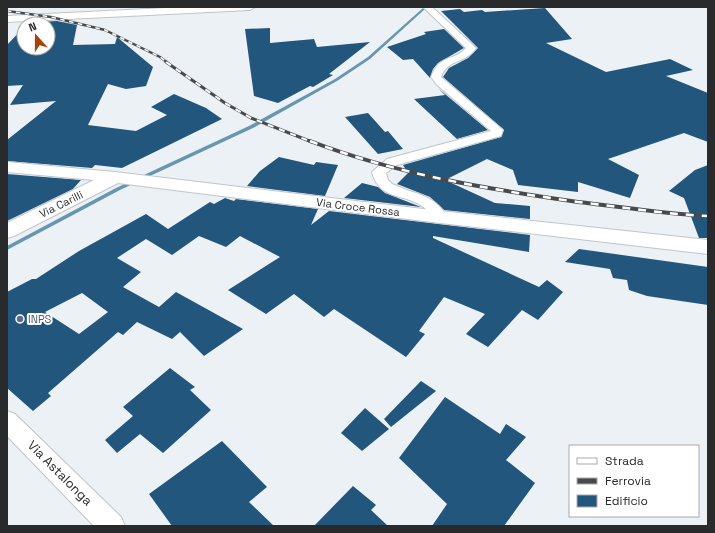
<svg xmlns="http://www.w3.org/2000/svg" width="715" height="533" viewBox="0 0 715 533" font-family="'Space Grotesk',sans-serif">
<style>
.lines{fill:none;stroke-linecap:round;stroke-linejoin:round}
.stream{fill:#6896b0;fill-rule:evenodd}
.building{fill:#22567d;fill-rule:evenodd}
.minor-casing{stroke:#c0c5ca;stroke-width:2}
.tertiary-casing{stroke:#c0c5ca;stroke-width:2}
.secondary-casing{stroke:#c0c5ca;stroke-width:2}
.minor{fill:#fff;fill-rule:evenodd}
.tertiary{fill:#fff;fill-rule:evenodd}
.secondary{fill:#fff;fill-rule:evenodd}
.rail-far2-casing{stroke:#474a4c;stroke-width:2.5}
.rail-far1-casing{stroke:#474a4c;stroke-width:3}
.rail-casing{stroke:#474a4c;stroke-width:4}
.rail-far2{stroke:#fff;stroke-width:1.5;stroke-dasharray:4.5;stroke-linecap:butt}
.rail-far1{stroke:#fff;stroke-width:2;stroke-dasharray:6;stroke-linecap:butt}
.rail{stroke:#fff;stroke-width:2.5;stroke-dasharray:8;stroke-linecap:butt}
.service-dot{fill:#5c6f8a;stroke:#fff;stroke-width:1.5}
.labels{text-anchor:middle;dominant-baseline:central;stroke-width:4;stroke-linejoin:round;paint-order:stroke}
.street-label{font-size:11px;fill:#282a2c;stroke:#fff}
.service-label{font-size:11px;fill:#4e5e75;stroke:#fff;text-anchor:start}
.near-street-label{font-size:13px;fill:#282a2c;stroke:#fff}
</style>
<rect width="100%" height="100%" fill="#ecf1f6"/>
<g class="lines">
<polygon class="stream" points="423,8 425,9 370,59 337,81 253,128 120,190 7,250 7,246 116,188 249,126 335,79 368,57"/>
</g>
<g class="building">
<polygon points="545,8 572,39 546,43 606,72 670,59 693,70 666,76 708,93 708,142 684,133 608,159 639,175 630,198 578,182 578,192 518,185 513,170 487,159 445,180 495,203 530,206 530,219 444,210 430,197 397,184 408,173 403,165 501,137 504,130 443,77 449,68 468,58 478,48 441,11 460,9 464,12 482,10 485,12"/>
<polygon points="57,21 77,25 73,45 115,44 117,37 153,67 146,86 126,89 108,84 88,125 136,131 167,115 151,107 174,94 206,108 222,119 122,168 95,165 92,168 7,161 7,140 56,101 10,105 23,85 7,86 7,45 24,27 24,48 48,48 48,24 33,24 38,22"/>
<polygon points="270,28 270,43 314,39 317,47 370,42 329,74 333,75 313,87 310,86 278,103 254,96 245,29"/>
<polygon points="444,29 464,48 438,63 433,69 430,78 413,59 403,60 387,47 426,34 424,32"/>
<polygon points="439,89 488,130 457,139 414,99 445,95"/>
<polygon points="368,113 385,132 388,131 403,149 378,154 345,117"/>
<polygon points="279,157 314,165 316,162 338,165 325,196 247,186 260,171"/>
<polygon points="708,165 708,238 699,238 684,198 669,191 695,170"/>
<polygon points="7,174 81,180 73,189 7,221"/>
<polygon points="362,183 378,187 385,193 421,207 344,198"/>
<path d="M225,198L234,201L236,199L318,209L311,225L329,211L530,235L529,252L433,236V238L539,287L547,280L563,292L538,320L522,310L488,347L466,334L485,314L444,297L419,331L425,334L406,357L334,309L324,317L294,294L266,314L228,290L280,257L240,236L226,247L199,236L172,255L146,239L117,258L141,272L123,287L159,307L176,292L243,329L204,356L180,332L172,339L137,322L123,335L118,332L48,393L51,396L33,411L7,388V292L32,279H36L79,251L146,214L168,229L210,202L214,204ZM82,293L108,312L79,334L45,312Z"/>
<polygon points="579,249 708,267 708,305 647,296 629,290 627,280 613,278 610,269 565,262"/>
<polygon points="170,368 195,387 190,390 211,410 163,453 140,434 117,453 105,440 133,416 123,407"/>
<polygon points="421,381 436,391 391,427 384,419"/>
<polygon points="445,397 500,434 506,424 526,437 506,460 535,483 504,526 432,526 447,504 399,458"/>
<polygon points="365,408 389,429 362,451 341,433"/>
<polygon points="222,441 267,487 249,502 274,526 172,526 149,494"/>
<polygon points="353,486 376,505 371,510 388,526 314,526"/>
</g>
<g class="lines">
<g class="minor-casing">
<g id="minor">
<path d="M423,7H432L476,48C467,63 447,59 441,77L503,130L501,136L397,165L386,173L388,180L392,184C417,196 431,192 448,217L445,220L440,222L435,220C431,215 428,210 422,206C403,193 379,200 372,172L387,159L491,131L437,85L431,77C440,53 454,62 466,48Z"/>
<polygon points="7,411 15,414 121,517 125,526 94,526 7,436"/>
</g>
</g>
<g class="tertiary-casing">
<polygon id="tertiary" points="186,7 255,7 250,10 7,22 7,16"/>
</g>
<g class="secondary-casing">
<polygon id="secondary" points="7,162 115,172 440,211 708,240 708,254 440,223 118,183 14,236 7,238 7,223 94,180 7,172"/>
</g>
<use href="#minor" class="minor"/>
<use href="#tertiary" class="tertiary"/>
<use href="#secondary" class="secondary"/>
<g class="rail-far2-casing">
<polyline id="rail-far2" points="7,11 51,17 105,30 160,57 168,63"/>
</g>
<g class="rail-far1-casing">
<polyline id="rail-far1" points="166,62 225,103 251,118 312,142"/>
</g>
<g class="rail-casing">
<path id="rail" d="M310,141C396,174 487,189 578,202C622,207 664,214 708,216"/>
</g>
<use href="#rail-far2" class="rail-far2"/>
<use href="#rail-far1" class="rail-far1"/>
<use href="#rail" class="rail"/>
</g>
<circle class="service-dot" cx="20" cy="319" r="4"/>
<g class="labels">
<g class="street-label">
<text transform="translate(61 204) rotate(-26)">Via Carilli</text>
<text transform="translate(358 207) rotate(7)">Via Croce Rossa</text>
</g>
<g class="service-label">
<text x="28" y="319">INPS</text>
</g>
<g class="near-street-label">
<text transform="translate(60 473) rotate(45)">Via Astalonga</text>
</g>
</g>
<rect width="715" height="533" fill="none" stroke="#282a2c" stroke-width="16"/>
<rect x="569" y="445" width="130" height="72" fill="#ffffff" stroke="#a9aaab"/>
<rect x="577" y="458" width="20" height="6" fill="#ffffff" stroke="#a9aaab"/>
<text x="605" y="465" font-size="12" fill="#282a2c">Strada</text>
<rect x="577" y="478" width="20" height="6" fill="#474a4c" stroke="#a9aaab"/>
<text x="605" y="485" font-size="12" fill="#282a2c">Ferrovia</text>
<rect x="577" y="495" width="20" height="12" fill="#22567d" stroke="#a9aaab"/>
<text x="605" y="505" font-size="12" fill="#282a2c">Edificio</text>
<g transform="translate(36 36) rotate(339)"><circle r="19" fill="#ffffff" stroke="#a9aaab"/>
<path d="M0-3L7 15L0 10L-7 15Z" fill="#a64405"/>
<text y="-6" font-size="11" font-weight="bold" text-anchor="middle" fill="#282a2c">N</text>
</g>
</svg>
